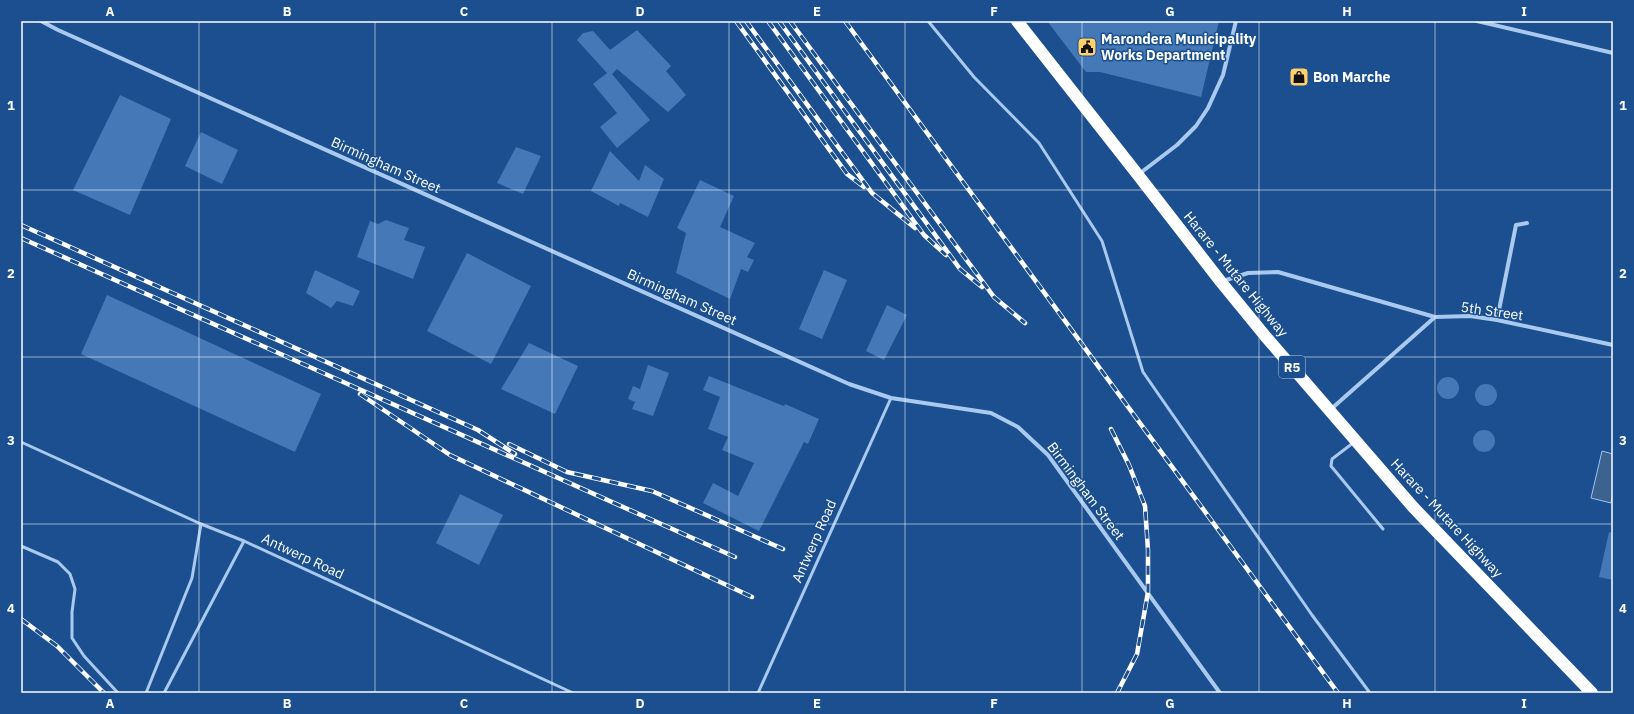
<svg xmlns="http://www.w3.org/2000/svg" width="1634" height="714" viewBox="0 0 1634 714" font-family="'IBM Plex Sans',sans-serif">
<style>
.water{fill:#3c6290;stroke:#9cc4f0}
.building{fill:#4478b7}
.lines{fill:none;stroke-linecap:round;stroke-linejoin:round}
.lane{stroke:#a9c9ee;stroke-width:3}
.street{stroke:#a9c9ee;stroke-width:4}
.highway{stroke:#fff;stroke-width:12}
.rail-casing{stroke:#fff;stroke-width:4.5}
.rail{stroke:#1b4f8f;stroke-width:3;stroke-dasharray:9;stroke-linecap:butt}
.grid{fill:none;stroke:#fff;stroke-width:1;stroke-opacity:0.55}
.labels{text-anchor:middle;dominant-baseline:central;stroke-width:3;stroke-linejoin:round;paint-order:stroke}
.shield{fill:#1b4f8f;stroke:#bbcadd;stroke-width:1}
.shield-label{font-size:13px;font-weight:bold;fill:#fff}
.poi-label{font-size:14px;font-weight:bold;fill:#fff;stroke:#1b4f8f;text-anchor:start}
.street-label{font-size:14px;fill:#fff;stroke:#1b4f8f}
.neatline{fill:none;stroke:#fff;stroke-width:1.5}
.grid-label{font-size:13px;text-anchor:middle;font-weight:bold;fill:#fff}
</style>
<rect width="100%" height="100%" fill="#1b4f8f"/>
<polygon class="water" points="1602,451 1613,454 1613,492 1611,503 1591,498"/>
<g class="building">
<polygon points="1047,21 1219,21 1201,97 1100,72 1086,72"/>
<polygon points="637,30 671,66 666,71 686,95 668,112 617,69 612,74 650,120 617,148 600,127 617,113 593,84 607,73 577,40 583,33 593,31 610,50"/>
<polygon points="120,95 171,119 130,215 73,190"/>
<polygon points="201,132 238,150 222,184 185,166"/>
<polygon points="516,147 541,156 523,194 497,183"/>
<polygon points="610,151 639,181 645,165 664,179 648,217 620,203 619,206 591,191"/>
<polygon points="700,180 734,196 720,227 755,243 747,257 754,260 748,272 741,269 730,299 676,273 686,233 677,228"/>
<polygon points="386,220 409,228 404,240 425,247 413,279 357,257 370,221 378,224"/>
<polygon points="467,253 531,286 491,364 427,331"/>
<polygon points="315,270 360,291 353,306 337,301 331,308 306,293"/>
<polygon points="824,270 847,280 822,339 799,329"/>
<polygon points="107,295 321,394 295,452 81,354"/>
<polygon points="887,305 907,315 884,360 866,351"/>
<polygon points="529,343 578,366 555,414 501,389"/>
<polygon points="648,365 669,373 653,416 632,409 635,402 628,399 633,386 640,389"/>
<polygon points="709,376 784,406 785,404 819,419 808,444 804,442 759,531 703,503 713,483 738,496 754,463 722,450 728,437 708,429 720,397 703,390"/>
<circle cx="1448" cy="388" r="11"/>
<circle cx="1486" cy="395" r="11"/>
<circle cx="1484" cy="441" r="11"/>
<polygon points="460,494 503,515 479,565 436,543"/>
<polygon points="1609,532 1613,533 1613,580 1599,577"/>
</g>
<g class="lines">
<g class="lane">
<polyline points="928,21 974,77 1039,143 1102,241 1143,372 1312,615 1370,693"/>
<polyline points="21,442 201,524 244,541 573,693"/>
<polyline points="1353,443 1332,459 1331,466 1383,529"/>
<polyline points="21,546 58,562 70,574 75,589 72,612 72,638 84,656 118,693"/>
<polyline points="146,693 192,578 201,524"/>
<polyline points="164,693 244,541"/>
<polyline points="758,693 891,398"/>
</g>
<g class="street">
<polyline points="41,21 58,30 849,384 891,398 991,413 1018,427 1048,455 1220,693"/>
<polyline points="1477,21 1613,53"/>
<polyline points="1139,174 1177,145 1196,126 1208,108 1223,75 1236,21"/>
<polyline points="1223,281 1248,273 1278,272 1435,317"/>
<polyline points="1497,320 1516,225 1527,223"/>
<polyline points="1330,410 1435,317 1470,316 1497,320 1613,345"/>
</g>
<polyline class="highway" points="1017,21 1138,175 1221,282 1266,337 1413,507 1592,693"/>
<g class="rail-casing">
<g id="rail">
<polyline points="736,21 847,174 864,187"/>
<polyline points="746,21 872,193 915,228"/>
<polyline points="768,21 924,235 946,255"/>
<polyline points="779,21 960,269 982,287"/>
<polyline points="790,21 994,297 1025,323"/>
<polyline points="845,21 1338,693"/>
<polyline points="21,225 478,430 515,454"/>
<polyline points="21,238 735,557"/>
<polyline points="360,394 450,455 752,597"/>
<polyline points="1111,429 1129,465 1145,506 1148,550 1148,592 1137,654 1117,693"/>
<polyline points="509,444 567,472 652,491 783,549"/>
<polyline points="21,619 57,646 104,693"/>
</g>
</g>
<use href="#rail" class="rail"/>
</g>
<path class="grid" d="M199,21V693M375,21V693M552,21V693M729,21V693M905,21V693M1082,21V693M1259,21V693M1435,21V693M21,190H1613M21,357H1613M21,524H1613"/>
<defs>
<g id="civic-square" transform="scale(1)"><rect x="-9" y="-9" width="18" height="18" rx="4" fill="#ffd166" stroke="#1b4f8f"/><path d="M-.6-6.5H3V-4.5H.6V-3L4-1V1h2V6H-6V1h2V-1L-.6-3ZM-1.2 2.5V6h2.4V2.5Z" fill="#111"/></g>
<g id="shop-square" transform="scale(1)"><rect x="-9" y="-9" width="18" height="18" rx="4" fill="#ffd166" stroke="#1b4f8f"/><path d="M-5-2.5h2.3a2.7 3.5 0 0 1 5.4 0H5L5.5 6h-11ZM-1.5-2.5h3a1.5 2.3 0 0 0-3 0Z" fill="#111"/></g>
</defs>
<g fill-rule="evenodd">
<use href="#civic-square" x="1087" y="47"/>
<use href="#shop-square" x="1299" y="77"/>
</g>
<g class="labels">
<rect class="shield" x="1279" y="356" width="26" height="22" rx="3"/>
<g class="shield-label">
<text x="1292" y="367">R5</text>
</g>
<g class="poi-label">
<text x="1101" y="39">Marondera Municipality<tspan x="1101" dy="16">Works Department</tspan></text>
<text x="1313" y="77">Bon Marche</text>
</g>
<g class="street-label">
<text transform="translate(386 165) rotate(24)">Birmingham Street</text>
<text transform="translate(1236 274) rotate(51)">Harare - Mutare Highway</text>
<text transform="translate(682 297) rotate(24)">Birmingham Street</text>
<text transform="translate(1492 311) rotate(8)">5th Street</text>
<text transform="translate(1086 491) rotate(53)">Birmingham Street</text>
<text transform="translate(1447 518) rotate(47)">Harare - Mutare Highway</text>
<text transform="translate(814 541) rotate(-66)">Antwerp Road</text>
<text transform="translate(303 556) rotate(25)">Antwerp Road</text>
</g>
</g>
<rect width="1634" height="714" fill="none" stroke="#1b4f8f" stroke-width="44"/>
<rect x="22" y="22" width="1590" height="670" class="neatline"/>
<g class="grid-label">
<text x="110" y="16">A</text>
<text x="287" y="16">B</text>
<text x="464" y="16">C</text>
<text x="640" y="16">D</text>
<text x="817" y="16">E</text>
<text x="994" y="16">F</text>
<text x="1170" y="16">G</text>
<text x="1347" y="16">H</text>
<text x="1524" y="16">I</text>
<text x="11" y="110">1</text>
<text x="1623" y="110">1</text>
<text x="11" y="278">2</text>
<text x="1623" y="278">2</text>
<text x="11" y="445">3</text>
<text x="1623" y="445">3</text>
<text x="11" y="613">4</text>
<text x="1623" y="613">4</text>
<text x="110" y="708">A</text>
<text x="287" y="708">B</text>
<text x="464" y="708">C</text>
<text x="640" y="708">D</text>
<text x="817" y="708">E</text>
<text x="994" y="708">F</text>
<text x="1170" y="708">G</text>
<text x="1347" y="708">H</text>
<text x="1524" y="708">I</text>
</g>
</svg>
